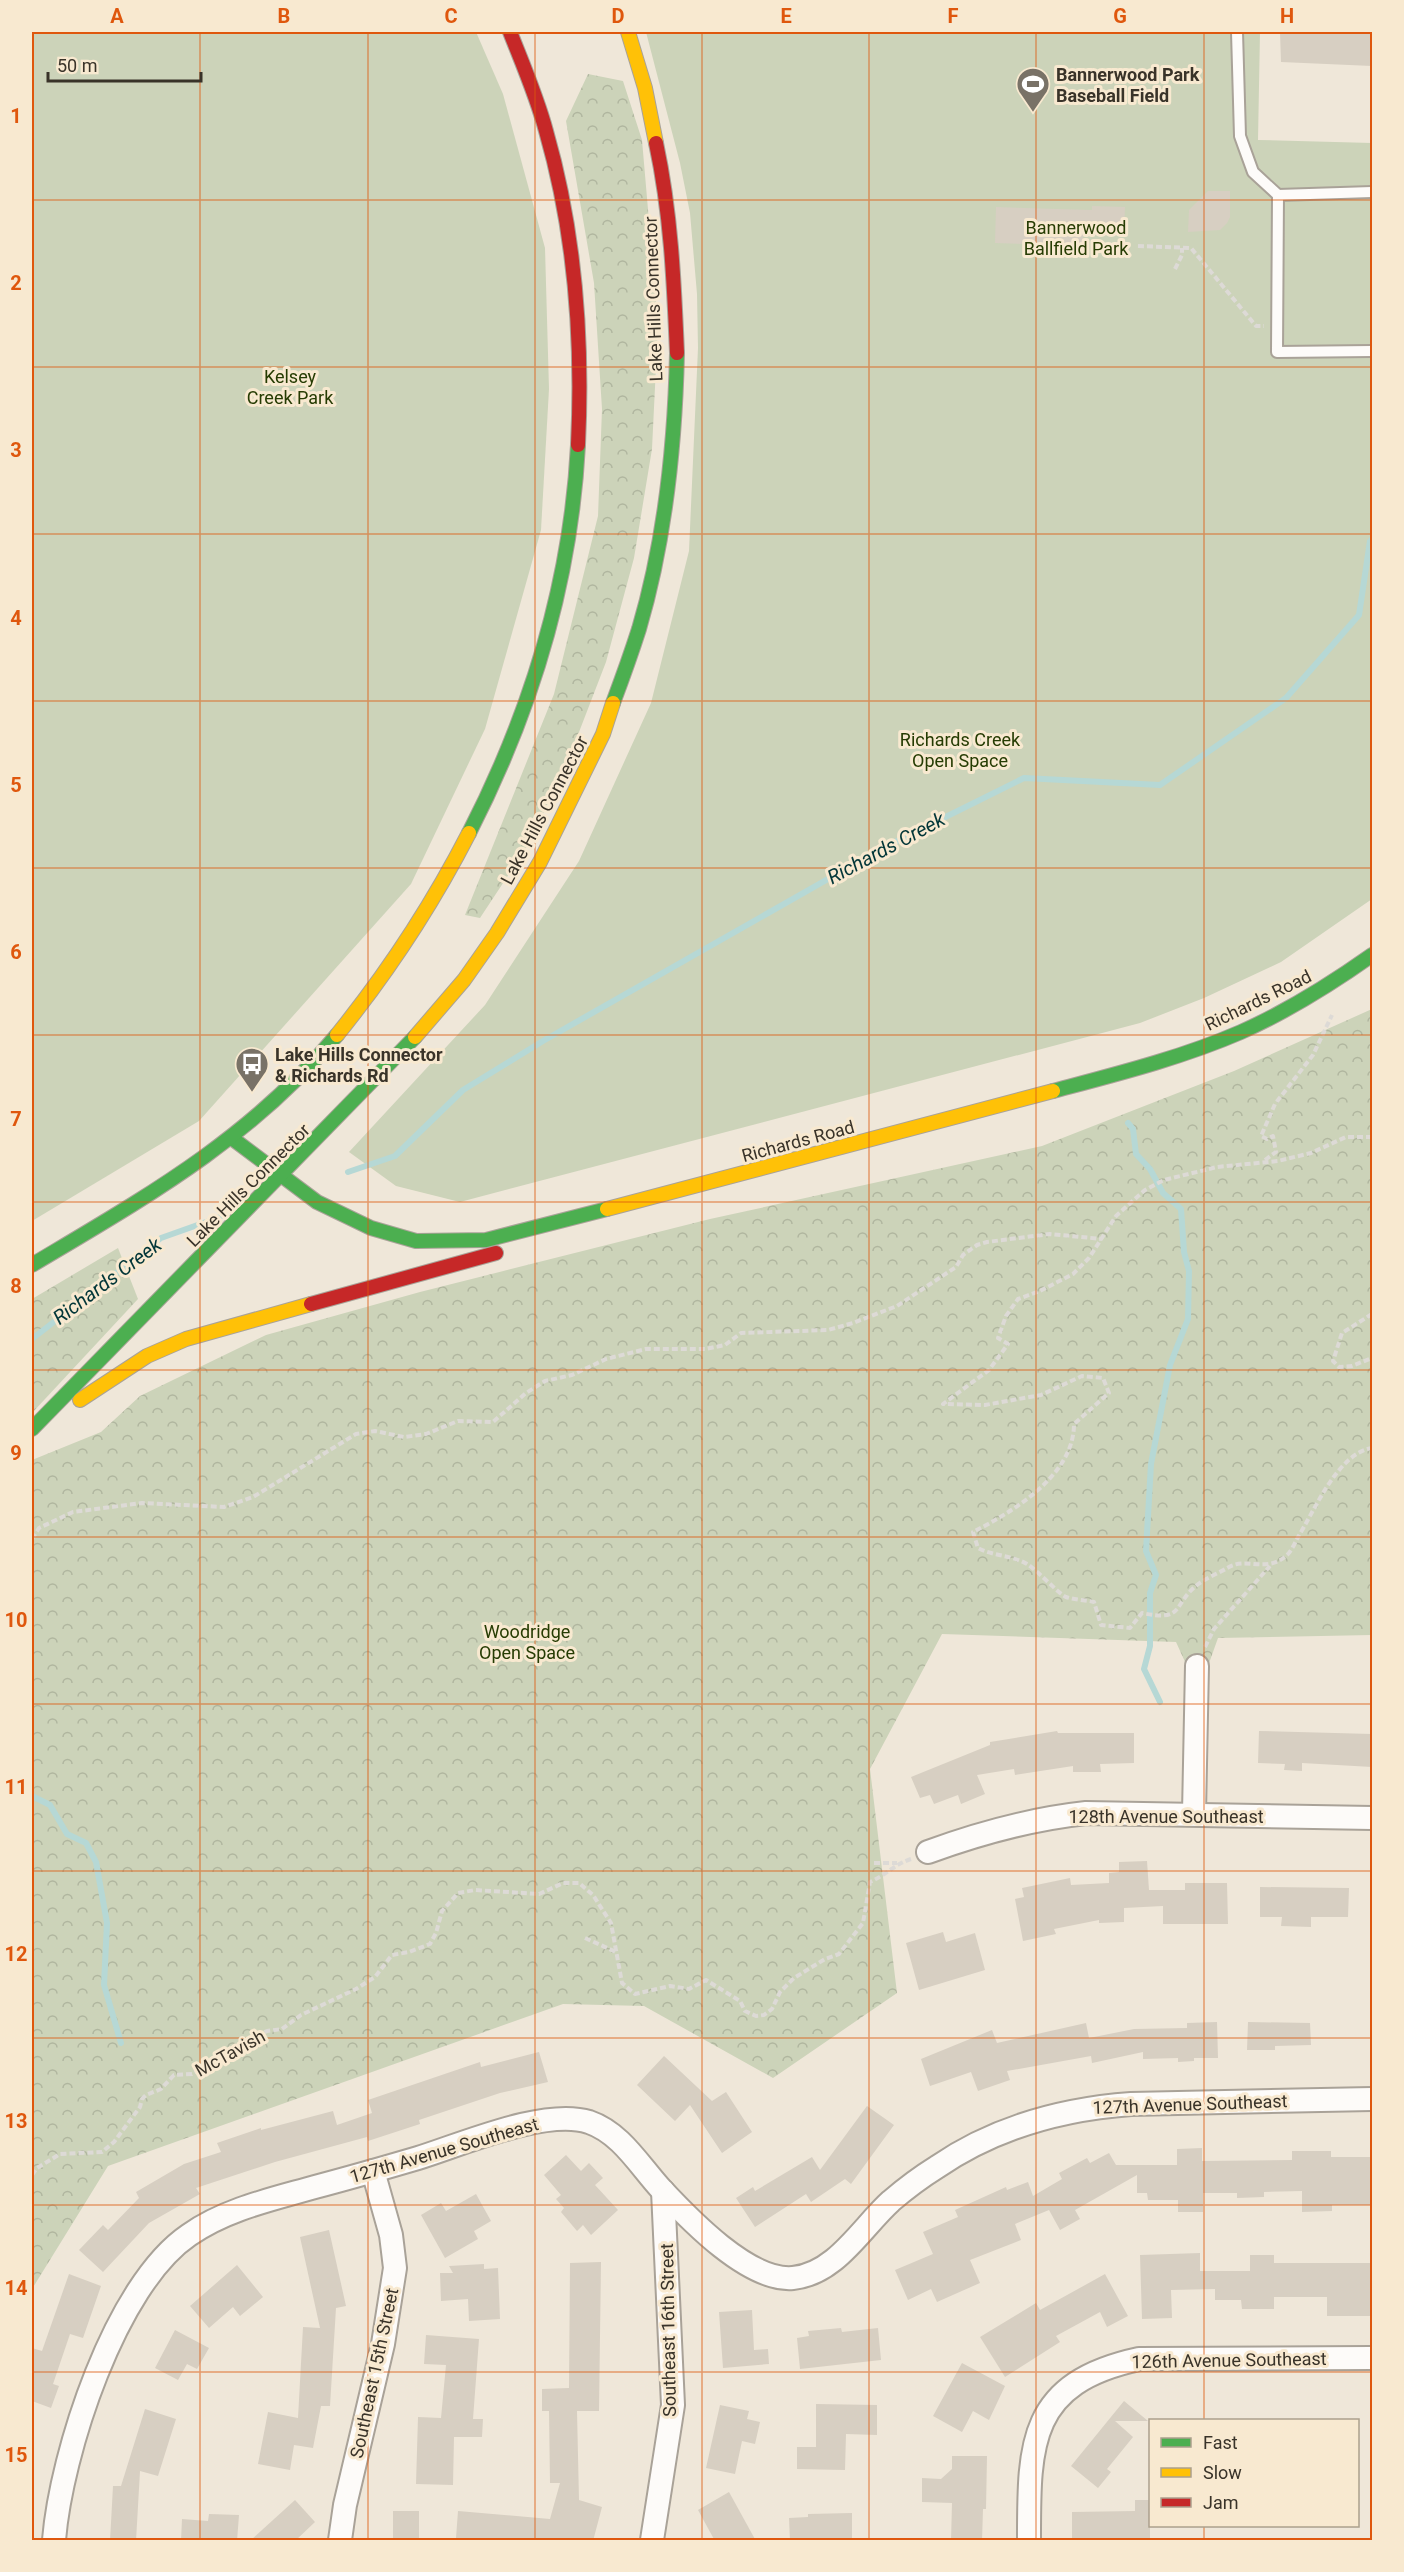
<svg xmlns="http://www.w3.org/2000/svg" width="1404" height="2572" viewBox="0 0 1404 2572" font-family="Roboto,sans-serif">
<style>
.forest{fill:url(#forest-crowns)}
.green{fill:#ccd3b9}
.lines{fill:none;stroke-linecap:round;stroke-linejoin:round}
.stream{stroke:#b6d8d5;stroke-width:6}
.building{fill:#d7cfc2}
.lane-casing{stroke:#a9a298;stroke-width:14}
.street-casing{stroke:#a9a298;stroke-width:26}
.fast-casing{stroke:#a9a298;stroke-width:16}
.slow-casing{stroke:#a9a298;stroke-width:16}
.jam-casing{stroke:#a9a298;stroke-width:16}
.path{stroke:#dddad6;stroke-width:4;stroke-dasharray:6 3;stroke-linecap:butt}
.lane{stroke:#fdfbf9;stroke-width:10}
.street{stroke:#fdfbf9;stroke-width:22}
.fast{stroke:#4caf50;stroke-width:14}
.slow{stroke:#ffc107;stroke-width:14}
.jam{stroke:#c62828;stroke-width:14}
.grid{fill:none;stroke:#df570d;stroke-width:1.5;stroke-opacity:0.55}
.labels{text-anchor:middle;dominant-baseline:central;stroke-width:6;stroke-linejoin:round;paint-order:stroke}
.poi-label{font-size:18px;font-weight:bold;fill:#393329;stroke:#f8e9d0;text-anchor:start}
.park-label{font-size:18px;fill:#263c03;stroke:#f8e9d0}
.street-label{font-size:18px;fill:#393329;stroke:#f8e9d0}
.water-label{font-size:20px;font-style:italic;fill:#023638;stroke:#f8e9d0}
.neatline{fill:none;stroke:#df570d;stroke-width:2}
.grid-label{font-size:20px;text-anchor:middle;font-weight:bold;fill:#df570d}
</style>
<defs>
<pattern id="forest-crowns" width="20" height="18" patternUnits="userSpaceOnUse" patternTransform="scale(1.5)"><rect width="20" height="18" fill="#ccd3b9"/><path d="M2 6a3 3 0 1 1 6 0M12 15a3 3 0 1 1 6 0" fill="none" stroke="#b0b69f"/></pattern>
</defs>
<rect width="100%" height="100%" fill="#efe7d9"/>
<g class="forest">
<polygon points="588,74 623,81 642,140 658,325 652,449 634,558 606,662 569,758 530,842 480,918 465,915 554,694 598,516 602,409 594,283 566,121"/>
<polygon points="1372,1009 1372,1635 1218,1638 1208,1666 1186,1664 1176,1642 942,1634 870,1769 897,1993 773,2078 644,2006 563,2004 108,2166 32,2289 32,1460 101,1432 140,1396 266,1335 420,1292 710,1219 1042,1146 1234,1071"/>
<polygon points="118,1248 138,1299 32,1413 32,1299"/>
</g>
<g class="green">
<polygon points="32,32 476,32 503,94 545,248 549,389 541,530 485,729 411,884 199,1121 32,1221"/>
<polygon points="646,32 1260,32 1258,140 1372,143 1372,899 1281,962 1204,998 1140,1023 460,1202 396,1186 349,1152 485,1005 579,861 651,703 689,551 698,348 697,294 690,213 680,163"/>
</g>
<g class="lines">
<g class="stream">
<polyline points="1128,1123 1133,1129 1136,1154 1150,1169 1163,1193 1181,1209 1184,1252 1189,1271 1188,1319 1170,1365 1151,1464 1146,1551 1156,1575 1150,1593 1150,1646 1144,1669 1160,1702"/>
<polyline points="348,1172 395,1156 463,1090 543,1041 879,850 1024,778 1160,785 1286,698 1359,615 1370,541 1372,539"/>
<polyline points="32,1339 161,1238 220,1217"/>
<polyline points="32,1796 50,1805 67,1834 86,1843 96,1862 107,1923 104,1985 121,2043"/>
</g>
</g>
<g class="building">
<polygon points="1280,32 1372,32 1372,66 1281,62"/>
<polygon points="1208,191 1230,191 1230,217 1227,223 1220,230 1188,232 1189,210"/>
<polygon points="1092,206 1125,207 1124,232 1083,231 1083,246 995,243 996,207 1092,210"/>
<polygon points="1057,1731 1058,1733 1134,1733 1134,1763 1100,1764 1101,1772 1073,1772 1073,1766 1015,1775 1014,1769 977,1775 985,1794 961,1804 958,1795 934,1804 930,1795 920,1798 911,1777 990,1745 990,1742"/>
<polygon points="1259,1731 1372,1734 1372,1767 1302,1763 1302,1771 1284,1770 1285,1764 1258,1763"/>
<polygon points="1147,1861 1149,1890 1185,1890 1185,1883 1227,1883 1228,1924 1163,1924 1163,1906 1124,1908 1124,1922 1099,1923 1099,1920 1054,1929 1056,1934 1023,1941 1015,1899 1024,1897 1022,1888 1070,1878 1071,1885 1109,1883 1109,1873 1119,1872 1119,1862"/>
<polygon points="1260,1887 1349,1888 1348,1917 1311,1917 1311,1927 1281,1926 1282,1917 1260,1917"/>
<polygon points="943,1932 946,1942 975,1933 985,1970 919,1990 906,1943"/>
<polygon points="1217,2022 1218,2058 1194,2058 1194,2061 1178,2062 1178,2058 1143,2059 1143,2052 1092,2063 1091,2056 1007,2071 1010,2080 978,2091 971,2072 930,2086 921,2059 992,2030 997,2043 1086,2023 1089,2038 1134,2029 1187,2028 1187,2023"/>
<polygon points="1248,2022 1310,2023 1311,2045 1275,2046 1275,2050 1247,2050"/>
<polygon points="539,2052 548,2082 500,2093 419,2120 420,2124 368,2141 367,2137 275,2162 196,2188 200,2194 149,2223 103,2272 79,2250 103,2225 108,2230 139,2198 136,2192 184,2164 221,2152 217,2143 261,2128 261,2130 333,2111 337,2125 372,2113 368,2100 480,2062 481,2067"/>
<polygon points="664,2056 712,2101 726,2092 752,2132 722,2153 690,2105 675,2121 637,2085"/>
<polygon points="867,2106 894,2125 851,2184 845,2179 811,2202 806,2194 755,2227 736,2198 753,2187 755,2191 812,2157 820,2170"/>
<polygon points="1202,2148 1202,2161 1292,2160 1292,2151 1331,2151 1331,2157 1372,2157 1372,2205 1332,2205 1332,2211 1302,2212 1302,2191 1264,2192 1264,2197 1237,2198 1237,2193 1203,2193 1203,2212 1178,2212 1178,2200 1148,2200 1147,2193 1137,2193 1137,2175 1075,2210 1080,2219 1060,2230 1049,2210 1015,2224 1021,2240 970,2260 980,2283 937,2302 931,2289 908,2300 895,2270 933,2254 923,2232 958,2217 955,2210 1006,2187 1007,2190 1028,2182 1033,2196 1062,2179 1059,2173 1087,2158 1090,2163 1109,2153 1116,2165 1177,2165 1177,2149"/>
<polygon points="566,2155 581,2171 589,2163 603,2178 595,2185 618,2210 591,2235 583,2225 577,2231 561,2212 564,2208 556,2199 561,2195 544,2175"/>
<polygon points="476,2194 491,2221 474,2231 478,2239 445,2258 421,2215 441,2203 446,2211"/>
<polygon points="329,2230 346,2306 336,2308 330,2406 321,2406 313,2448 294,2445 290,2470 258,2464 268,2412 298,2418 303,2327 320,2328 300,2237"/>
<polygon points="1200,2253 1200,2271 1250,2271 1250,2255 1274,2255 1274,2263 1372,2263 1372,2316 1327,2316 1327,2297 1274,2297 1274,2309 1242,2309 1241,2300 1215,2300 1215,2289 1171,2290 1172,2318 1142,2319 1140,2255"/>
<polygon points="601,2262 599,2411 577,2411 579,2500 602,2507 593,2541 482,2541 456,2538 458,2511 550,2519 560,2483 550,2483 549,2411 542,2411 542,2389 569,2388 570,2263"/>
<polygon points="484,2264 484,2269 498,2268 500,2319 469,2321 468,2299 441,2301 440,2273 453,2273 449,2266"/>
<polygon points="237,2265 263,2297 240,2316 233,2307 209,2328 190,2306"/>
<polygon points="69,2274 101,2286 83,2338 70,2334 53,2384 59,2386 51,2408 32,2401 32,2348 42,2351"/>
<polygon points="1105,2274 1128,2316 1107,2327 1100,2312 1056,2336 1060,2342 1005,2377 980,2337 1036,2303 1040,2310"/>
<polygon points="752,2310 754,2350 768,2349 769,2364 723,2368 719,2312"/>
<polygon points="841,2328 842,2332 878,2328 881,2360 800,2369 797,2338 809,2336 808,2331"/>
<polygon points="175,2330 209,2348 197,2369 187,2364 178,2380 155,2368"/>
<polygon points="426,2335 479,2339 473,2419 483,2419 482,2437 454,2437 453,2485 416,2484 418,2417 441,2418 446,2365 424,2364"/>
<polygon points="962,2363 1005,2386 989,2420 973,2411 962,2432 933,2416"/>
<polygon points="1124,2401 1148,2421 1115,2421 1133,2437 1107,2469 1111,2472 1098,2488 1071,2466"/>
<polygon points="816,2404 877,2405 877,2435 846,2434 845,2470 797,2469 797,2447 816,2447"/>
<polygon points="720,2405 749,2411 747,2419 760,2422 755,2444 742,2441 735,2474 706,2468"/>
<polygon points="145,2409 176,2419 158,2476 140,2471 136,2541 110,2541 113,2486 121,2486"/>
<polygon points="952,2456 987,2456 986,2509 983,2509 982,2541 951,2541 952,2503 922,2502 922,2478 941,2479 952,2469"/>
<polygon points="729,2492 756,2541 715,2541 698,2510"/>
<polygon points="295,2500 315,2522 295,2541 250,2541"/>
<polygon points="1135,2500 1150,2500 1150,2541 1072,2541 1072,2512 1135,2511"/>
<rect x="393" y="2511" width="26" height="30"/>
<polygon points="852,2513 852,2541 790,2541 789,2518 808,2517 808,2514"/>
<polygon points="209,2514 239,2515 237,2541 181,2541 182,2519 208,2521"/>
</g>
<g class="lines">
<g class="lane-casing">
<g id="lane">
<polyline points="1237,32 1240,136 1253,172 1278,195 1372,192"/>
<polyline points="1278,195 1277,352 1372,351"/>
</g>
</g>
<g class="street-casing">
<g id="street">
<polyline points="1194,1813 1197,1666"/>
<path d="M928,1852C980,1833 1031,1819 1086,1813L1372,1818"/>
<path d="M54,2540C61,2454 115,2285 189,2235C226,2209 273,2199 315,2187C349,2178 384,2168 418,2158C463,2144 545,2108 589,2122C621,2133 639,2165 661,2189C689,2219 749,2282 793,2278C836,2274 862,2227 891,2201C905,2189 921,2177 937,2167C994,2128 1063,2109 1131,2104L1372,2099"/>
<polyline points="340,2540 345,2505 383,2344 395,2268 391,2235 373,2171"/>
<polyline points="652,2540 673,2405 663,2191"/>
<path d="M1029,2540C1029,2444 1028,2383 1139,2359L1372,2358"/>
</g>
</g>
<g class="fast-casing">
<g id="fast">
<path d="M613,703C622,679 631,654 639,629C665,541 675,445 677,353"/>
<path d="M469,833C531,712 571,581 578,445"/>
<path d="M1053,1091C1117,1074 1181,1058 1241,1032C1288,1011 1331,984 1372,955"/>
<polyline points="233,1139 317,1202 371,1228 416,1241 486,1240 607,1209"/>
<path d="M32,1265C146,1197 250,1139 337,1035"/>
<polyline points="32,1429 415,1037"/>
</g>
</g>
<g class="slow-casing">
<g id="slow">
<polyline points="628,32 645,88 656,143"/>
<path d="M337,1035C388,972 432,905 469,833"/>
<polyline points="415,1037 464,980 497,933 540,862 603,734 613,703"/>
<polyline points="607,1209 1053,1091"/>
<polyline points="80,1400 147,1356 186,1339 311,1304"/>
</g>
</g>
<g class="jam-casing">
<g id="jam">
<path d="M510,32C523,65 537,97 546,131C575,232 583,341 578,445"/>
<path d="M656,143C671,213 674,282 677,353"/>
<polyline points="311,1304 496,1253"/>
</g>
</g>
<g class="path">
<polyline points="1138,246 1191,248 1256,326 1264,326"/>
<polyline points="1175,269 1182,255 1182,248"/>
<path d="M1372,1137H1346L1311,1153L1278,1161L1217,1167L1164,1180L1145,1190L1116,1216L1089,1258L1073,1274L1040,1291L1018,1299L1006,1316L998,1338L1008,1344L989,1370L943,1404L985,1405L1041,1395L1082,1376L1103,1378L1109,1393L1074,1424C1074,1475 1014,1511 973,1532L978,1548C993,1556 1011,1555 1027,1564C1037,1570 1060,1595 1066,1597C1075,1600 1086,1600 1094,1602L1101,1625L1130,1628L1142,1613C1185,1622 1172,1605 1197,1585C1206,1578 1219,1573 1229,1567C1247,1557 1266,1573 1286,1556C1291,1552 1295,1543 1298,1537C1315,1510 1338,1453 1372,1448"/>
<polyline points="1265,1160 1276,1152 1273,1136 1267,1139 1261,1136 1275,1104 1313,1055 1332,1015"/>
<polyline points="1372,1314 1342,1333 1333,1361 1339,1367 1352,1366 1372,1358"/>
<polyline points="32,1539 39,1528 73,1512 142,1503 224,1507 253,1497 356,1434 375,1431 404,1437 426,1434 458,1421 493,1422 526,1393 545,1381 572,1375 606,1359 646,1349 705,1349 725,1345 741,1333 828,1330 853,1323 897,1306 956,1267 963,1255 977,1245 987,1242 1050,1234 1102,1239"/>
<polyline points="1205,1647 1214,1629 1270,1566"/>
<polyline points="874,1863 897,1863"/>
<polyline points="585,1938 616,1952"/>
<path d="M32,2175L37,2168L60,2154L102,2152L114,2142L140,2107L142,2099L146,2095L161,2089L174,2075L192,2074L232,2052L247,2040L267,2031L282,2029L301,2015L356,1989L375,1977L392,1955L409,1952L430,1944L436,1933L442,1911L458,1893L475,1890L539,1894L563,1883H579L593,1895L611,1923L622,1983L635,1994L670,1986L689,1989L706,1980L740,2001L745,2011L756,2016L764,2015L772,2009L780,1992L794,1978L825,1959L839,1954L863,1923L870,1882C886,1875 895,1864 911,1859"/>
</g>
<use href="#lane" class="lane"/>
<use href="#street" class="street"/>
<use href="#fast" class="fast"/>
<use href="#slow" class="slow"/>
<use href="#jam" class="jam"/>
</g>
<path class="grid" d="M200,32V2540M368,32V2540M535,32V2540M702,32V2540M869,32V2540M1036,32V2540M1204,32V2420M32,200H1372M32,367H1372M32,534H1372M32,701H1372M32,868H1372M32,1035H1372M32,1202H1372M32,1370H1372M32,1537H1372M32,1704H1372M32,1871H1372M32,2038H1372M32,2205H1372M32,2372H1372M1204,2526V2540"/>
<defs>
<g id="stadium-pin" transform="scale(1.725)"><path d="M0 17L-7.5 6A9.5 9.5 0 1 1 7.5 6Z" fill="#797267" stroke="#f8e9d0"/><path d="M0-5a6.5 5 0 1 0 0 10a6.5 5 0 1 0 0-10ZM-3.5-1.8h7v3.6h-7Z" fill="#fff"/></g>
<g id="bus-pin" transform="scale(1.725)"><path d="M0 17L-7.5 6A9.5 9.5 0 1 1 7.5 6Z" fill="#797267" stroke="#f8e9d0"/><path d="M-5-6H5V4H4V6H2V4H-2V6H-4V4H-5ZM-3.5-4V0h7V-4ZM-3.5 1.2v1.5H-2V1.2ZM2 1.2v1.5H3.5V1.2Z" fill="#fff"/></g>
</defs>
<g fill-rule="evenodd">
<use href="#stadium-pin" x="1033" y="84"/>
<use href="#bus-pin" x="252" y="1064"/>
</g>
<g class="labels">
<g class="poi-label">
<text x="1056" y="74">Bannerwood Park<tspan x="1056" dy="21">Baseball Field</tspan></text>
<text x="275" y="1054">Lake Hills Connector<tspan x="275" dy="21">&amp; Richards Rd</tspan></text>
</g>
<g class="park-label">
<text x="1076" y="227">Bannerwood<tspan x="1076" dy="21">Ballfield Park</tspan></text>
<text x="290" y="376">Kelsey<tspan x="290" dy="21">Creek Park</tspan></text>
<text x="960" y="739">Richards Creek<tspan x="960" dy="21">Open Space</tspan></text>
<text x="527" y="1631">Woodridge<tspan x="527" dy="21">Open Space</tspan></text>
</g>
<g class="street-label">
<text transform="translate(653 299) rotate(-92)">Lake Hills Connector</text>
<text transform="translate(544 810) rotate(-62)">Lake Hills Connector</text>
<text transform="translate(1258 1000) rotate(-26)">Richards Road</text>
<text transform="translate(798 1141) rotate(-15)">Richards Road</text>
<text transform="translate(248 1185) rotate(-45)">Lake Hills Connector</text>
<text x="1166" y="1816">128th Avenue Southeast</text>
<text transform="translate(230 2053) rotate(-29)">McTavish</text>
<text transform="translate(1190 2104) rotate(-2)">127th Avenue Southeast</text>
<text transform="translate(444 2150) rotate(-16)">127th Avenue Southeast</text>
<text transform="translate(668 2330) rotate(-91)">Southeast 16th Street</text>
<text transform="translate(1229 2360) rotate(-1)">126th Avenue Southeast</text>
<text transform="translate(374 2373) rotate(-78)">Southeast 15th Street</text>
</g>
<g class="water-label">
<text transform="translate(886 848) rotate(-28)">Richards Creek</text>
<text transform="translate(107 1281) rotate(-37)">Richards Creek</text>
</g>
</g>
<rect width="1404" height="2572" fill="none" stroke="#f8e9d0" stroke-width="66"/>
<rect x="1149" y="2419" width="210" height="108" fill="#f8e9d0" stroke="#aca08d" stroke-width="1.5"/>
<rect x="1161" y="2438" width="30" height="9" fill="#4caf50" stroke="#aca08d" stroke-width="1.5"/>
<text x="1203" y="2449" font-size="18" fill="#393329">Fast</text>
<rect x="1161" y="2468" width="30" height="9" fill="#ffc107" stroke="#aca08d" stroke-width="1.5"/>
<text x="1203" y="2479" font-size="18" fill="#393329">Slow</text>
<rect x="1161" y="2498" width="30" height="9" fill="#c62828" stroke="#aca08d" stroke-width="1.5"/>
<text x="1203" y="2509" font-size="18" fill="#393329">Jam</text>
<path d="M48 72v9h153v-9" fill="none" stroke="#393329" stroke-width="3"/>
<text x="57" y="72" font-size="18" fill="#393329" stroke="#f8e9d0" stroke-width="4.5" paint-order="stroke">50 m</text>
<rect x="33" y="33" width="1338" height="2506" class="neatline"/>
<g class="grid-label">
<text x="117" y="23">A</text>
<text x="284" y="23">B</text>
<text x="451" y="23">C</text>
<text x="618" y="23">D</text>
<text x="786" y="23">E</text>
<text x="953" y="23">F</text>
<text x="1120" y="23">G</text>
<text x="1287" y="23">H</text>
<text x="16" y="123">1</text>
<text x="16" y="290">2</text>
<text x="16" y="457">3</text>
<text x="16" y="625">4</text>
<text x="16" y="792">5</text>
<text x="16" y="959">6</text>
<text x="16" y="1126">7</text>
<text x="16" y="1293">8</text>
<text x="16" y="1460">9</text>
<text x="16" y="1627">10</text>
<text x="16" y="1794">11</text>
<text x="16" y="1961">12</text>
<text x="16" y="2128">13</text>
<text x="16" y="2295">14</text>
<text x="16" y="2462">15</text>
</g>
</svg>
